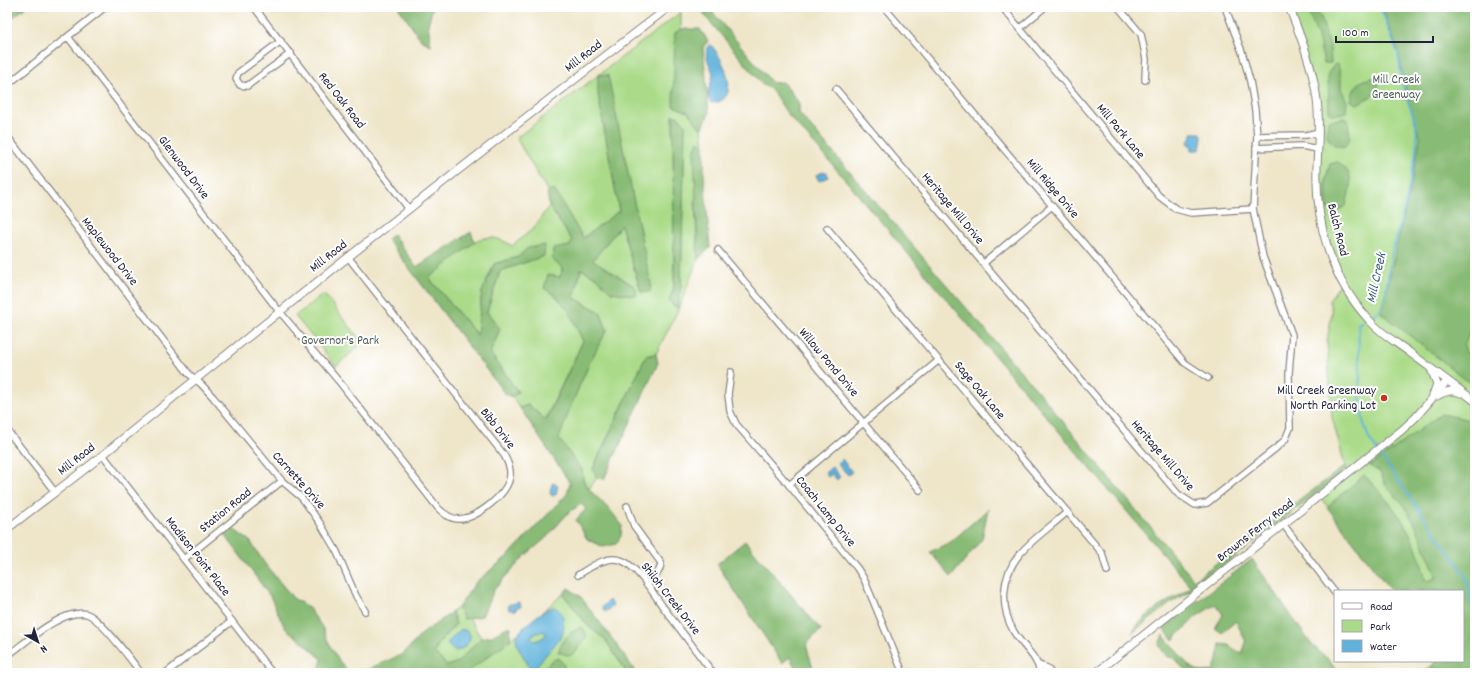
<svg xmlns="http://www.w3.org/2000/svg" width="1482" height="680" viewBox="0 0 1482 680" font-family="Dekko,sans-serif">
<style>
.green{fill:#abdb89;stroke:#667e62;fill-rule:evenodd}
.forest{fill:#88bb75;stroke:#556e58}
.water{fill:#5fb2db;stroke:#406a8b;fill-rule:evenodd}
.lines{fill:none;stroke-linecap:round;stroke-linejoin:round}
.stream{stroke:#5fb2db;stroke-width:2}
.minor-casing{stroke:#888482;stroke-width:8}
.tertiary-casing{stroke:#888482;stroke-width:9}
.minor{stroke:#fff;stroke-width:5.5}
.tertiary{stroke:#fff;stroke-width:7}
.poi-dot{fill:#c8321e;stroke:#fff;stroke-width:1.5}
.labels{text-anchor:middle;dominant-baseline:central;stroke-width:4;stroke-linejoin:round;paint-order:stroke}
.street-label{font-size:13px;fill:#22223b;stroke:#fff}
.park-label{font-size:13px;fill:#4b5a52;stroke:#fff}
.poi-label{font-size:13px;fill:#22223b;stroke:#fff;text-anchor:end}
.water-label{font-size:14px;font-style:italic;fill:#3a5c7b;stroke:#fff}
</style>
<rect width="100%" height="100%" fill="#fff"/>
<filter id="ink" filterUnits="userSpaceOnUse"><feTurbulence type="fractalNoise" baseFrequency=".025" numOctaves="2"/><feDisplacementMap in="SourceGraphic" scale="8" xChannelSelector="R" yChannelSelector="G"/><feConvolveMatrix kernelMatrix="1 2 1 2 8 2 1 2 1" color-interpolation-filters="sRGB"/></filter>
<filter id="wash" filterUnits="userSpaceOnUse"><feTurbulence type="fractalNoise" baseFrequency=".012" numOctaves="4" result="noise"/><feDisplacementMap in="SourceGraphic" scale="16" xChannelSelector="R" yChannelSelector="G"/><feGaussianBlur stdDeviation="0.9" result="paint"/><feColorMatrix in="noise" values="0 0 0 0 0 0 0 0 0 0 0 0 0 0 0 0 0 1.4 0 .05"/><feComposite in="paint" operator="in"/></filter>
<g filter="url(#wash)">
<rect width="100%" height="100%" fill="#efe6ca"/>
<g class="green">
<polygon points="1289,7 1456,7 1475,38 1475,673 1424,673 1437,661 1463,661 1463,591 1391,591 1319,495 1348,473 1345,466 1332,417 1327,342 1332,312 1329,301 1341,282 1317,202 1317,99"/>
<path d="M681,12V29L675,33L688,112L702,130L704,146L699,141L695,204L698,259L678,310L656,354L646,356L593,468L597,478L589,489L583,480L582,470L558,439C572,402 587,365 607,330L600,312L574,298L581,269L596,277L611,292L634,286L593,260L621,225L641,292L598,94L619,211L583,238L555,192L547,190L516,138ZM673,115L679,118L685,125L681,287L677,308L669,301L674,288Z"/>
<path d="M549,206L572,240L555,295L569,311L583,341L545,420L529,405L520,408L512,397L518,392L490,353L500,329L487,312L500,271L544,256L528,248L518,257L494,264L482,292L477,335L429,278C441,269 473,240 485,238C494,236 505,241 512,246L534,228Z"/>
<polygon points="324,294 363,343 336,366 295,316"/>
<path d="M563,594L589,627L605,639L627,673H562L564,665L553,660L538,673H466L517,634C515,643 526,663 532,670L535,668L540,661L562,636L549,608L541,613ZM586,639L581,643L576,652H558Z"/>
<path d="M458,608L464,619L469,618L481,638L458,662L447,666L434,653L441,640L456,624L452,612ZM460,630H464L468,632L465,646L457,651L448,642Z"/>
<polygon points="542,631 548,634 541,639 534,641 531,638 532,635"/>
</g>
<g class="forest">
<polygon points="7,7 26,7 7,22"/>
<polygon points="398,7 433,7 428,24 431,45 421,40"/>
<path d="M700,7H708L772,83L783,82L799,103V113L1036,389L1194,580L1345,466L1347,470L1192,590L1175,600L1132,633C1145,611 1171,601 1191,587L825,156L789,116L771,89L763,85L706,17Z"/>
<polygon points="1306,7 1313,7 1321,17 1330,47 1331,63 1324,63 1318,37"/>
<path d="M1382,7H1475V322L1464,345L1466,353L1474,355C1473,366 1475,376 1475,387L1381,313L1412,181L1420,138L1407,96L1398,51Z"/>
<polygon points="681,29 700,29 708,41 703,47 709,113 702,130 688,112 673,106 675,33"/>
<polygon points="1335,64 1338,65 1341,77 1341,89 1347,101 1346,112 1334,115 1329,112 1328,73"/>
<path d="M598,75H608L651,285L650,292H641L621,225L593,260L634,286L637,295H631L611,292L596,277L581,269L574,298L600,312L607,330C587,365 572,401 559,439L582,470L583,480L589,489L610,510L622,525L621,536L616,544L603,547L587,539L576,520L586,509L581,504L568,513L546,538L526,555L506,576L494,590L482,616L464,619L458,608L476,582L509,555L567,494L570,483L520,408L528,405L546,420L583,341L569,311L555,295L544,288L548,275L560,277L563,268L552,260L553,249L570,246L572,240L549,206L547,190L555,191L583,238L619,211L598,94Z"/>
<path d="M1375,77L1379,86L1370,97L1357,104L1351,101C1354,84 1359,81 1375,77Z"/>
<polygon points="673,115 679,117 685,124 681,287 677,308 669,301 674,288"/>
<path d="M1344,118L1348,120L1350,138L1345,146C1337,148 1329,143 1327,135C1326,131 1328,125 1328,121Z"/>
<polygon points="698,141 704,146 704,175 710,248 698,259 694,152"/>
<path d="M1338,162C1357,176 1350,186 1346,206L1335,212L1326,208V177L1330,164Z"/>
<polygon points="471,232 475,242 429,278 477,335 482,292 494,264 518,257 528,248 545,245 544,256 500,271 487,312 500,329 490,353 518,392 512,397 505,394 387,239 393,234 416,267"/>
<polygon points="656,354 658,363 604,479 597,478 593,469 646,356"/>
<path d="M1441,414L1475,421V670L1471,673H1424L1437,661H1463V591H1391L1327,507L1364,475C1399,511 1415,532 1426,582L1437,577L1415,524L1404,505L1386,486L1380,472L1370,466Z"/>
<polygon points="988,509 982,539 951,577 930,552 952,541"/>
<polygon points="233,529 250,541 265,564 293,598 308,607 322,627 330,646 340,662 350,673 320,673 319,670 322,659 304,643 285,628 270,596 225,535"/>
<polygon points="745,541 821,630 806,644 814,673 798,673 790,657 782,663 717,564"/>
<polygon points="1252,559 1311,644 1329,660 1338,673 1188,673 1173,658 1166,656 1159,645 1163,635 1189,666 1200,672 1213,671 1218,658 1220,644 1228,645 1242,654 1246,642 1236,621 1222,633 1215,628 1223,615 1216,604 1197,616 1173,640 1163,628"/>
<polygon points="568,588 580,596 622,652 636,673 627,673 605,639 589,627 563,594"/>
<polygon points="452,612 456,624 441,640 434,652 447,666 458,662 481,638 492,636 507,627 511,627 510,640 466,673 417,673 413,668 404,673 359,673 403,654 422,634"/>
<path d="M582,627L586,633V639C579,645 578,651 570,656L558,652C564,638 567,633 582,627Z"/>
<polygon points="559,658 564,665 562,673 538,673 553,660"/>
</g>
<g class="water">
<path d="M710,44C723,57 744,102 711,103C705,91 712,85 713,73C710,65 702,53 710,44Z"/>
<polygon points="1192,133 1201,133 1202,137 1200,150 1192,150 1192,146 1189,145 1188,141 1192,137"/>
<polygon points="823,172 827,172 828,177 819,181 816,175"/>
<polygon points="842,459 852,472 848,475 837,463"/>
<polygon points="832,467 840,477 837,480 832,474 828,477 825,473"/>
<polygon points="553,483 558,485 556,494 554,496 551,495 550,492 552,484"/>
<polygon points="609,600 613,605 605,612 602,607"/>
<polygon points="520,602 521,607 516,608 516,610 513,611 513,609 509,610 508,605"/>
<path d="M554,607C565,612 565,625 562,636L533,670C528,665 516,646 516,639C516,631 545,608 554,607ZM542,631L547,634L541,639L534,641L531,638L532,635Z"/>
<path d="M460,630C479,629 468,651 454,651L448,645V642Z"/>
</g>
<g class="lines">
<g class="stream">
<polyline points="1370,317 1381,310 1386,290 1391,257 1405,206 1415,158 1417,140 1416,124 1402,84 1398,54 1380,7"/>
<polyline points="1366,319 1358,324 1360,375 1359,389 1363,421 1369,439 1466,576 1473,609 1475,612"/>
</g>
</g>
</g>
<g filter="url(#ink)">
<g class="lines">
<g class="minor-casing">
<g id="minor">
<polyline points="254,7 409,209"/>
<polyline points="884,7 1185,363 1208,378"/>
<polyline points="1002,7 1159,196 1176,209 1191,213 1253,209"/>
<polyline points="1118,7 1141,34 1146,59 1145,80"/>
<polyline points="1020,28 1045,7"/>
<path d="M68,37L275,306L341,384L438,508C444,514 450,519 459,519C477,519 509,493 510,475C511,467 507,461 504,455L348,257"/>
<polyline points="281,41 238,73 236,79 240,85 247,86 291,53"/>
<polyline points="7,85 105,7"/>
<polyline points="836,89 1178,494 1195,505 1207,503 1276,448 1285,440 1290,428 1289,373 1292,335 1263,257 1253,209 1257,136 1255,110 1250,81 1242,52 1225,7"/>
<polyline points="7,136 189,374 201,384 213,397 282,481 302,498 320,523 337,552 356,596 365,611"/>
<polyline points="1257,136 1306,135 1319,132"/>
<polyline points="1256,148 1302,146 1318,149"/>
<polyline points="827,228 1102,553 1107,571"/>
<polyline points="718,250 920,490"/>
<polyline points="984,263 1052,206"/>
<polyline points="731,372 728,394 730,411 736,424 789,485 857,568 864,579 903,673"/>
<polyline points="7,430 55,492"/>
<polyline points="103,455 272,673"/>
<polyline points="789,485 939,360"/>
<path d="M627,506L634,526L661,563C660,573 654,578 646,584"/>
<polyline points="1283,524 1335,593"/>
<polyline points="184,559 282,481"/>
<path d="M578,575C591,567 607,554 623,561C637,567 654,594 663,607C680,629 696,651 713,673"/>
<path d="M7,656C26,642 63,608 87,614C100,618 131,660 141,673"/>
<polyline points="1039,665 1047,668 1051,673"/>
<polyline points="166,673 232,621"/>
<path d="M1040,673C1038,657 1022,646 1014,632C1000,608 1001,577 1019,555C1032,539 1052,526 1067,512"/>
</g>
</g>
<g class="tertiary-casing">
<g id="tertiary">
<path d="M1289,7C1301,37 1313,68 1317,100C1320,122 1318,144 1317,166C1315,224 1331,280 1371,322C1382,334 1397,343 1409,352C1431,368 1453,385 1475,401"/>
<polyline points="1431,369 1437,384 1433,395"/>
<path d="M1437,396C1445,391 1453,389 1461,393"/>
<path d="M7,529C39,504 72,480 104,454C290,302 478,153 669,7"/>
<polyline points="1096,673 1402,430 1416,417 1447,381"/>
</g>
</g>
<use href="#minor" class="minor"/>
<use href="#tertiary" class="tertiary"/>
</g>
</g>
<circle class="poi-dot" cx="1384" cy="398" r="4"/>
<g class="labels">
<g class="street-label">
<text transform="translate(584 57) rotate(-38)">Mill Road</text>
<text transform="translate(341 101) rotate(52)">Red Oak Road</text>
<text transform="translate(1120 132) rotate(50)">Mill Park Lane</text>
<text transform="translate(183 168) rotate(53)">Glenwood Drive</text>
<text transform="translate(1052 189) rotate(50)">Mill Ridge Drive</text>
<text transform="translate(952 209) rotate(50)">Heritage Mill Drive</text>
<text transform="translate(1337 230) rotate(76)">Balch Road</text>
<text transform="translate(109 252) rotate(52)">Maplewood Drive</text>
<text transform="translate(329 257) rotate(-38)">Mill Road</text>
<text transform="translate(828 363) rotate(50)">Willow Pond Drive</text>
<text transform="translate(979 391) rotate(50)">Sage Oak Lane</text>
<text transform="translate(497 429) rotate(52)">Bibb Drive</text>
<text transform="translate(1162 456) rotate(49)">Heritage Mill Drive</text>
<text transform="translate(77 460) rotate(-38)">Mill Road</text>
<text transform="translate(298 481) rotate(48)">Carnette Drive</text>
<text transform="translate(226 511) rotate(-39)">Station Road</text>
<text transform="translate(825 512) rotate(51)">Coach Lamp Drive</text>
<text transform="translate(1256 531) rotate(-38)">Browns Ferry Road</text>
<text transform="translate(197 557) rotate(52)">Madison Point Place</text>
<text transform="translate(670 599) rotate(52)">Shiloh Creek Drive</text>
</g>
<g class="park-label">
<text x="1396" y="80">Mill Creek<tspan x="1396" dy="15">Greenway</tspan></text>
<text x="340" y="341">Governor's Park</text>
</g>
<g class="poi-label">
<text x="1376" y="391">Mill Creek Greenway<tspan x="1376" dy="15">North Parking Lot</tspan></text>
</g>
<g class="water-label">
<text transform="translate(1377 278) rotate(-77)">Mill Creek</text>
</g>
</g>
<rect width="1482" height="680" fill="none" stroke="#fff" stroke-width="24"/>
<rect x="1334" y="590" width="130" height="72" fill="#ffffff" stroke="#a7a7b1"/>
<rect x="1342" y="603" width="20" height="6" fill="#ffffff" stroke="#a7a7b1"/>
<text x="1370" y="610" font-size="12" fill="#22223b">Road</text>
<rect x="1342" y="620" width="20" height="12" fill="#abdb89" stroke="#a7a7b1"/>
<text x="1370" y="630" font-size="12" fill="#22223b">Park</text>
<rect x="1342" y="640" width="20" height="12" fill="#5fb2db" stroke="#a7a7b1"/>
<text x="1370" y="650" font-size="12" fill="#22223b">Water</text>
<g transform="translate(38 642) rotate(141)" stroke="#ffffff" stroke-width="3" paint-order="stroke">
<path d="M0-3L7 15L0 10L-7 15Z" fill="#22223b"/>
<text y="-6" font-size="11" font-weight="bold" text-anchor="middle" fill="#22223b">N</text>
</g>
<path d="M1336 36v6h97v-6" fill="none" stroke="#22223b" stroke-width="2"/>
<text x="1342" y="36" font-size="12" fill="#22223b" stroke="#ffffff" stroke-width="3" paint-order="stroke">100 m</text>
</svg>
